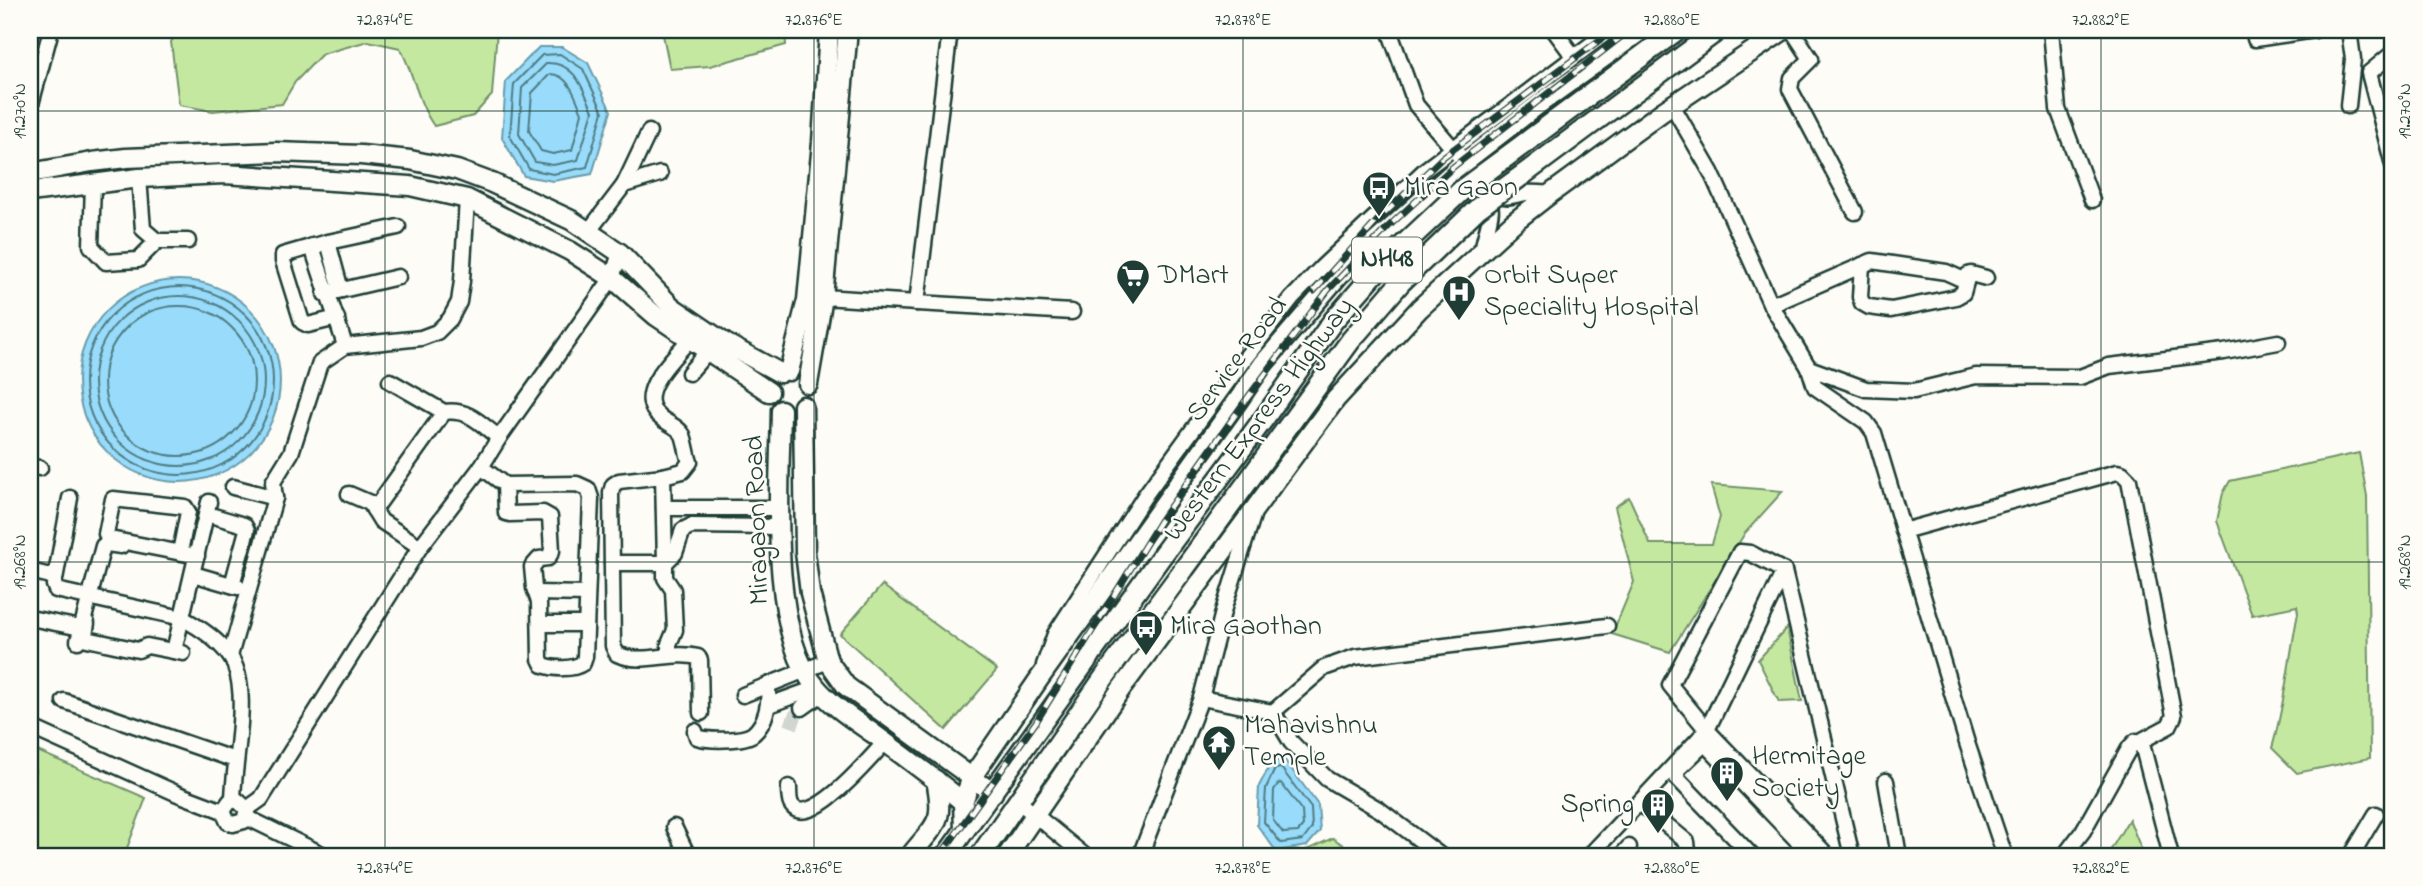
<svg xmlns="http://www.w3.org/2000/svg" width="2423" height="886" viewBox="0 0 2423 886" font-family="'Indie Flower',sans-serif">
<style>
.green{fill:#c5e8a1;stroke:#72926a;stroke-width:2}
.water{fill:#98dbfa;stroke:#689cab;stroke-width:2}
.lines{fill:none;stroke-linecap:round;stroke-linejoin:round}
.shore{stroke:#4f7c83;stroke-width:2}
.minor-tunnel{stroke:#d1d6d0;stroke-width:14;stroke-dasharray:14 7;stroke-linecap:butt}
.minor-casing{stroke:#1f3d34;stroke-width:19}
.major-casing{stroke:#1f3d34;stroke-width:23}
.highway-casing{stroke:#1f3d34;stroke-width:24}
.minor{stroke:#fdfcf7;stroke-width:14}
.major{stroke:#fdfcf7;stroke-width:18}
.highway{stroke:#fdfcf7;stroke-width:19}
.rail-casing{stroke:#1f3d34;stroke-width:7}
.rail{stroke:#fdfcf7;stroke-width:4.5;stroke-dasharray:13;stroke-linecap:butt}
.highway-bridge-casing{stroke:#1f3d34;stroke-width:24;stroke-linecap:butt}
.highway-bridge{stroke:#fdfcf7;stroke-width:19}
.ticks{fill:none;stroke:#1f3d34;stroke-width:2;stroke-opacity:0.45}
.labels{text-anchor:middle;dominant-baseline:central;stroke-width:5;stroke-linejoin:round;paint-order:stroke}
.shield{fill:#fdfcf7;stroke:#62766e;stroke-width:2}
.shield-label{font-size:26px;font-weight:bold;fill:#1f3d34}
.poi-label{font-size:28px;fill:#1f3d34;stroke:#fdfcf7;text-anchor:start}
.street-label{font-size:28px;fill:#1f3d34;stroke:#fdfcf7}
.neatline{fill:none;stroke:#1f3d34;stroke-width:2.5}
.ticks-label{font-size:18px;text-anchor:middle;fill:#1f3d34}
</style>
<rect width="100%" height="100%" fill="#fdfcf7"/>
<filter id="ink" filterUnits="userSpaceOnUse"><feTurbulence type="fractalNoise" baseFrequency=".0143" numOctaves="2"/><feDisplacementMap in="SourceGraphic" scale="14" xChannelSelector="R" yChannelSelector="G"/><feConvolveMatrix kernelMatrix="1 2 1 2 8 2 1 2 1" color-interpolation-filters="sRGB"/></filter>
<g filter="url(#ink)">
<g class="green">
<path d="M178,30H497L492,95L473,116L434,126C417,102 414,73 400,48L368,41L322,54L295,82L282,104L213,111L179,105L171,42Z"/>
<polygon points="662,30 785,30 786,45 710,66 670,69"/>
<path d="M2359,453L2367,496L2370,758L2297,773L2272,748C2285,704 2289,658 2298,613L2297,606L2252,615L2217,521L2223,493L2230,481Z"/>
<polygon points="1711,485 1783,491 1745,533 1670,652 1612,634 1634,582 1615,507 1629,497 1650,544 1712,544 1720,517"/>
<polygon points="882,585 997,670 946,730 840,634"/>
<polygon points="1787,628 1802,701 1779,702 1758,660"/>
<polygon points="35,750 146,798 124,856 34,856"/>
<polygon points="2129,819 2144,856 2107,856"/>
<polygon points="1333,838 1359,856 1294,856"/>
</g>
<g class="water">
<polygon points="539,47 562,47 588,63 611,111 592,174 553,181 524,176 502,138 506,81"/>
<circle cx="179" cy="381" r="101"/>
<polygon points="1284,759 1318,805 1320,831 1307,846 1276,851 1257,825 1259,786 1271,763"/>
</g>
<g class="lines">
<g class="shore">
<polygon points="560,54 583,69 603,112 587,167 553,174 529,169 510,136 514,84 542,55"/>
<path d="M547,63C576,62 583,90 593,111L578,160L553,165L535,162L519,134L522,88Z"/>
<path d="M550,74C569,74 576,98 582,113L572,150L553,154L541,151L529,131L532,93Z"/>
<circle cx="179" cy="381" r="94"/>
<circle cx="179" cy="381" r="85"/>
<circle cx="179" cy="381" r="75"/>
<polygon points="1281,768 1311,808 1312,828 1303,840 1281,843 1264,822 1266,788 1275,769"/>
<polygon points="1281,783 1302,811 1303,826 1298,832 1283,833 1273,820 1274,790 1278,784"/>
</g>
<polyline class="minor-tunnel" points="791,727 795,716 802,708"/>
<g class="minor-casing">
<g id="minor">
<polyline points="950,30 917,303 1072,312"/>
<polyline points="1389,30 1416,105 1483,184"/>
<polyline points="1554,30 1574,57"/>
<polyline points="1792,30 1811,59 1792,78 1790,89 1855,212"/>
<polyline points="2051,30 2058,109 2092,200"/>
<polyline points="2255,39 2315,30"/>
<polyline points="2393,53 2369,73 2393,165"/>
<polyline points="1672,105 1711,172 1771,305 1809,368 1866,389 1914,391 1976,376 2080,377 2109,366 2224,352 2278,342"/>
<polyline points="2348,106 2353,59 2349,30"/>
<polyline points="30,108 51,30"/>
<polyline points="139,178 143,229 157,241 188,241"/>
<polyline points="93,183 91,246 106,262 138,260 157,241"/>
<polyline points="624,185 649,132"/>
<path d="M1492,189C1509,201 1507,196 1525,193C1533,192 1542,193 1550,194"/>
<polyline points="588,232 624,185 660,174"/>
<polyline points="328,242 341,290"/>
<path d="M312,246C322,280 335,312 345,346"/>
<path d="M1482,250C1483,244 1492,213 1491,210C1490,204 1486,199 1484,194"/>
<polyline points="1862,265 1860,297 1862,303 1869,307 1891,310 1956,297 1963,293 1968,275 1971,274 1986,278"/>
<polyline points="325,294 398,277"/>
<polyline points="823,297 917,303"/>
<polyline points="1771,305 1872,261 1946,272 1966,281"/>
<polyline points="337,318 308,325 302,322 283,261 283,255 328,242 398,227"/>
<polyline points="1809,368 1815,387 1866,422 1874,433 1967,743 2005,856"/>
<polyline points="689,373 707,352"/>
<path d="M444,412C469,409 480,423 499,438"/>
<polyline points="30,467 40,468"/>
<path d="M481,467L505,485L577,484L588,489L591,498L585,657L583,663C573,670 554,669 543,665L540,659L539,602L534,588L532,567L539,559L548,558L552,551L550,517L543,513L510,514L506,513L505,485"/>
<path d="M663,476L619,481L613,485L611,492L613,646L617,654C643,666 671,650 698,657L700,660L701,713"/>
<polyline points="233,487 275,498"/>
<polyline points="349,494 370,503 381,521 420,547"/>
<path d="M70,498L54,585L56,590L182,618C199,627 217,639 229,655C253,687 233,761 233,801"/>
<polyline points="664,508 779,508"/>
<polyline points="374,510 444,412 390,381"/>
<polyline points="207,514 244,525 247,530 232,585"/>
<polyline points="1903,531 2117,472 2122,473 2129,480 2174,716 2169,726 2139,742"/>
<polyline points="180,552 188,512 185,507 113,499 106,534 110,539 197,556"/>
<path d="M612,563H665L663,476L683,471L690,462C687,454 686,443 683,435C678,426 668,424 661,418C631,395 674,358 690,339"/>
<polyline points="30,571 55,577"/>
<polyline points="1784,571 1750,553 1740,552 1670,685 1707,730 1828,856"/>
<polyline points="193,574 238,587"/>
<polyline points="536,593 587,594"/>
<polyline points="30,618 81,628"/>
<polyline points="87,623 85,635 87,639 138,650 147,646 183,653"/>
<polyline points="540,624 586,624"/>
<polyline points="78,641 103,546 107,544 121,546"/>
<polyline points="174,651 209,502"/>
<polyline points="669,655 669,644 675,630 673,590 665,578 665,563 675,553 683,530 691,526 780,527"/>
<polyline points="230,656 275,498 273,482 291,453 320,363 345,346 421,338 437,332 450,319 459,302 462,281 467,199"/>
<polyline points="1044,665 1055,634 1146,494 1242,362 1292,298 1321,268 1426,169 1610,30"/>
<polyline points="743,695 828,661"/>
<polyline points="1201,698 1273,712 1291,742 1327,779 1380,810 1441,856"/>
<polyline points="64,701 235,760"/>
<polyline points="769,705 816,688"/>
<polyline points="802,708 823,693"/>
<polyline points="1273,712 1324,668 1355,657 1607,626"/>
<polyline points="30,727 178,794 223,811 228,822 233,824 244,821 247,809 237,800 230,801 223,811"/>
<path d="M695,731L697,737C708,741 744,741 753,734C766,723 771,701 767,686"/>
<polyline points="1886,781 1899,856"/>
<path d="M789,787C789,792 789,800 791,804C807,834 874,754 885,742"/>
<polyline points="1018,801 1085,856"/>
<polyline points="1640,803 1687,842 1688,851 1684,856"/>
<polyline points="247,809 261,799 420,547 481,467 499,438 612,278 620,253"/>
<polyline points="246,817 326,856"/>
<polyline points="674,827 688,856"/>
<polyline points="1140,856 1201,698 1224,608 1253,516"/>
<polyline points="1589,856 1707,730 1784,571 1852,856"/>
<polyline points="1621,856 1629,847"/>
<polyline points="1752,856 1677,778 1677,770 1702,746 1707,746 1812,856"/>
<polyline points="2064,856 2083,831 2130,747 2136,741 2143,748 2171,856"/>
<polyline points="2351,856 2376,814"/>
</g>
</g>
<g class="major-casing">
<g id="major">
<polyline points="30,173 92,162 126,158 276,152 361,155 410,160 457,170 492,183 571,220 620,253 672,307 725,343 780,373"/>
<polyline points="30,192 139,178 224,174 410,186 467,199 570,251 612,278 656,316 769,392"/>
<polyline points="789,371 807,300 822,142 829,30"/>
<polyline points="808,384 823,297 848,30"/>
<polyline points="803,406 805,552 810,593 828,661 846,686 993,793"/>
<path d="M781,410C780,480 768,633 816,687C831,705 854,720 874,734C904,756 934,778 963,802"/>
<polyline points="964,830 963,802 972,777 1039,679 1236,403 1263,364 1339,275 1463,163 1539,104 1642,30"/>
<path d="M910,856C936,823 945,824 936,780"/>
<polyline points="1007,856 1121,689 1336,399 1420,308 1514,222 1550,194 1662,112 1784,30"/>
</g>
</g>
<g class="highway-casing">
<g id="highway">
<polyline points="946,856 1163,554"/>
<polyline points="980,856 1103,679 1184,569"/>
</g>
</g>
<use href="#minor" class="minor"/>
<use href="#major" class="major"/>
<use href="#highway" class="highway"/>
<g class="rail-casing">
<g id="rail">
<polyline points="1314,291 1378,220 1443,157 1613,30"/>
<polyline points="940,856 1036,722 1160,521 1243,404 1328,290 1388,227 1453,167 1630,30"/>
</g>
</g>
<use href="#rail" class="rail"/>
<g class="highway-bridge-casing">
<g id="highway-bridge">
<polyline points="1163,554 1265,417 1333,321 1382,265 1463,189 1677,30"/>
<polyline points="1184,569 1351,340 1401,282 1478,208 1718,30"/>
</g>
</g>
<use href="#highway-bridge" class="highway-bridge"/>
</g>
</g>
<path class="ticks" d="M385,30V856M814,30V856M1243,30V856M1672,30V856M2101,30V856M30,111H2393M30,562H2393"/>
<defs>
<g id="bus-pin" transform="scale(1.75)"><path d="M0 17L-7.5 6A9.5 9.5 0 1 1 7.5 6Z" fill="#1f3d34" stroke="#fdfcf7"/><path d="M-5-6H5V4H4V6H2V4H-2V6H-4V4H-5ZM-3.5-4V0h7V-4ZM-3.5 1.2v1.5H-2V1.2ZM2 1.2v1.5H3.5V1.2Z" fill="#fff"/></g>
<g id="supermarket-pin" transform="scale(1.75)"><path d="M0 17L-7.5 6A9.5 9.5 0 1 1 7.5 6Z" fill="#1f3d34" stroke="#fdfcf7"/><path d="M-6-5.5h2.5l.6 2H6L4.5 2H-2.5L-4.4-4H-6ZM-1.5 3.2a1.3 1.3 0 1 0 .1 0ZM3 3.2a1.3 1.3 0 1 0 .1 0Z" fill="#fff"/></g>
<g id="hospital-pin" transform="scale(1.75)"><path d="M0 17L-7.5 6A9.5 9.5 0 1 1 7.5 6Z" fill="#1f3d34" stroke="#fdfcf7"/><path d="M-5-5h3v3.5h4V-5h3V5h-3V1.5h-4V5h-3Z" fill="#fff"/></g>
<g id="temple-pin" transform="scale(1.75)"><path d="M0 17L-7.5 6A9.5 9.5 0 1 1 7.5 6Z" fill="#1f3d34" stroke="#fdfcf7"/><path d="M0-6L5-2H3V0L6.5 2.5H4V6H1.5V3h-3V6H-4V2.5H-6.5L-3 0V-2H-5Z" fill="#fff"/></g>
<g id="building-pin" transform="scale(1.75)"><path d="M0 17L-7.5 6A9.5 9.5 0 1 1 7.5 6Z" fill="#1f3d34" stroke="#fdfcf7"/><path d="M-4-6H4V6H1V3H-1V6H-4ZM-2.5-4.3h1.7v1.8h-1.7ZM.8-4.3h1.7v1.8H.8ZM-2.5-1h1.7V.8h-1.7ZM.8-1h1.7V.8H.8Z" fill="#fff"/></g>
</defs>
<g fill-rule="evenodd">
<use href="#bus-pin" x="1379" y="188"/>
<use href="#supermarket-pin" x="1133" y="276"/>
<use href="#hospital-pin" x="1459" y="292"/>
<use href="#bus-pin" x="1146" y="627"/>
<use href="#temple-pin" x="1219" y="742"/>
<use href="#building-pin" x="1727" y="773"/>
<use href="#building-pin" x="1658" y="805"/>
</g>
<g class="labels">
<rect class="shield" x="1352" y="237.5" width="70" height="45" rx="5"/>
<g class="shield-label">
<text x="1387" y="260">NH48</text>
</g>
<g class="poi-label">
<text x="1404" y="188">Mira Gaon</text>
<text x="1158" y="276">DMart</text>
<text x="1484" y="276">Orbit Super<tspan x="1484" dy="32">Speciality Hospital</tspan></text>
<text x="1170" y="627">Mira Gaothan</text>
<text x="1244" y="726">Mahavishnu<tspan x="1244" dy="32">Temple</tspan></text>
<text x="1752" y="757">Hermitage<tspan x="1752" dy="32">Society</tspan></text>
<text x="1634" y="805" text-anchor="end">Spring</text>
</g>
<g class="street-label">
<text transform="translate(1238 360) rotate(-53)">Service Road</text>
<text transform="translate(1260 420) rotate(-53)">Western Express Highway</text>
<text transform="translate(758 520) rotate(-92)">Miragaon Road</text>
</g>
</g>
<rect width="2423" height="886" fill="none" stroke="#fdfcf7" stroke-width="77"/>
<rect x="38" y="38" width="2346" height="810" class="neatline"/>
<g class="ticks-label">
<text x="385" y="25">72.874°E</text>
<text x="814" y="25">72.876°E</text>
<text x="1243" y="25">72.878°E</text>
<text x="1672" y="25">72.880°E</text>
<text x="2101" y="25">72.882°E</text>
<text transform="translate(19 111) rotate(-90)" y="6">19.270°N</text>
<text transform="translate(2404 111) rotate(-90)" y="6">19.270°N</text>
<text transform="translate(19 562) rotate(-90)" y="6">19.268°N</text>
<text transform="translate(2404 562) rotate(-90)" y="6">19.268°N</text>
<text x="385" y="873">72.874°E</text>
<text x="814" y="873">72.876°E</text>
<text x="1243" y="873">72.878°E</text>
<text x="1672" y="873">72.880°E</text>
<text x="2101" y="873">72.882°E</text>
</g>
</svg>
